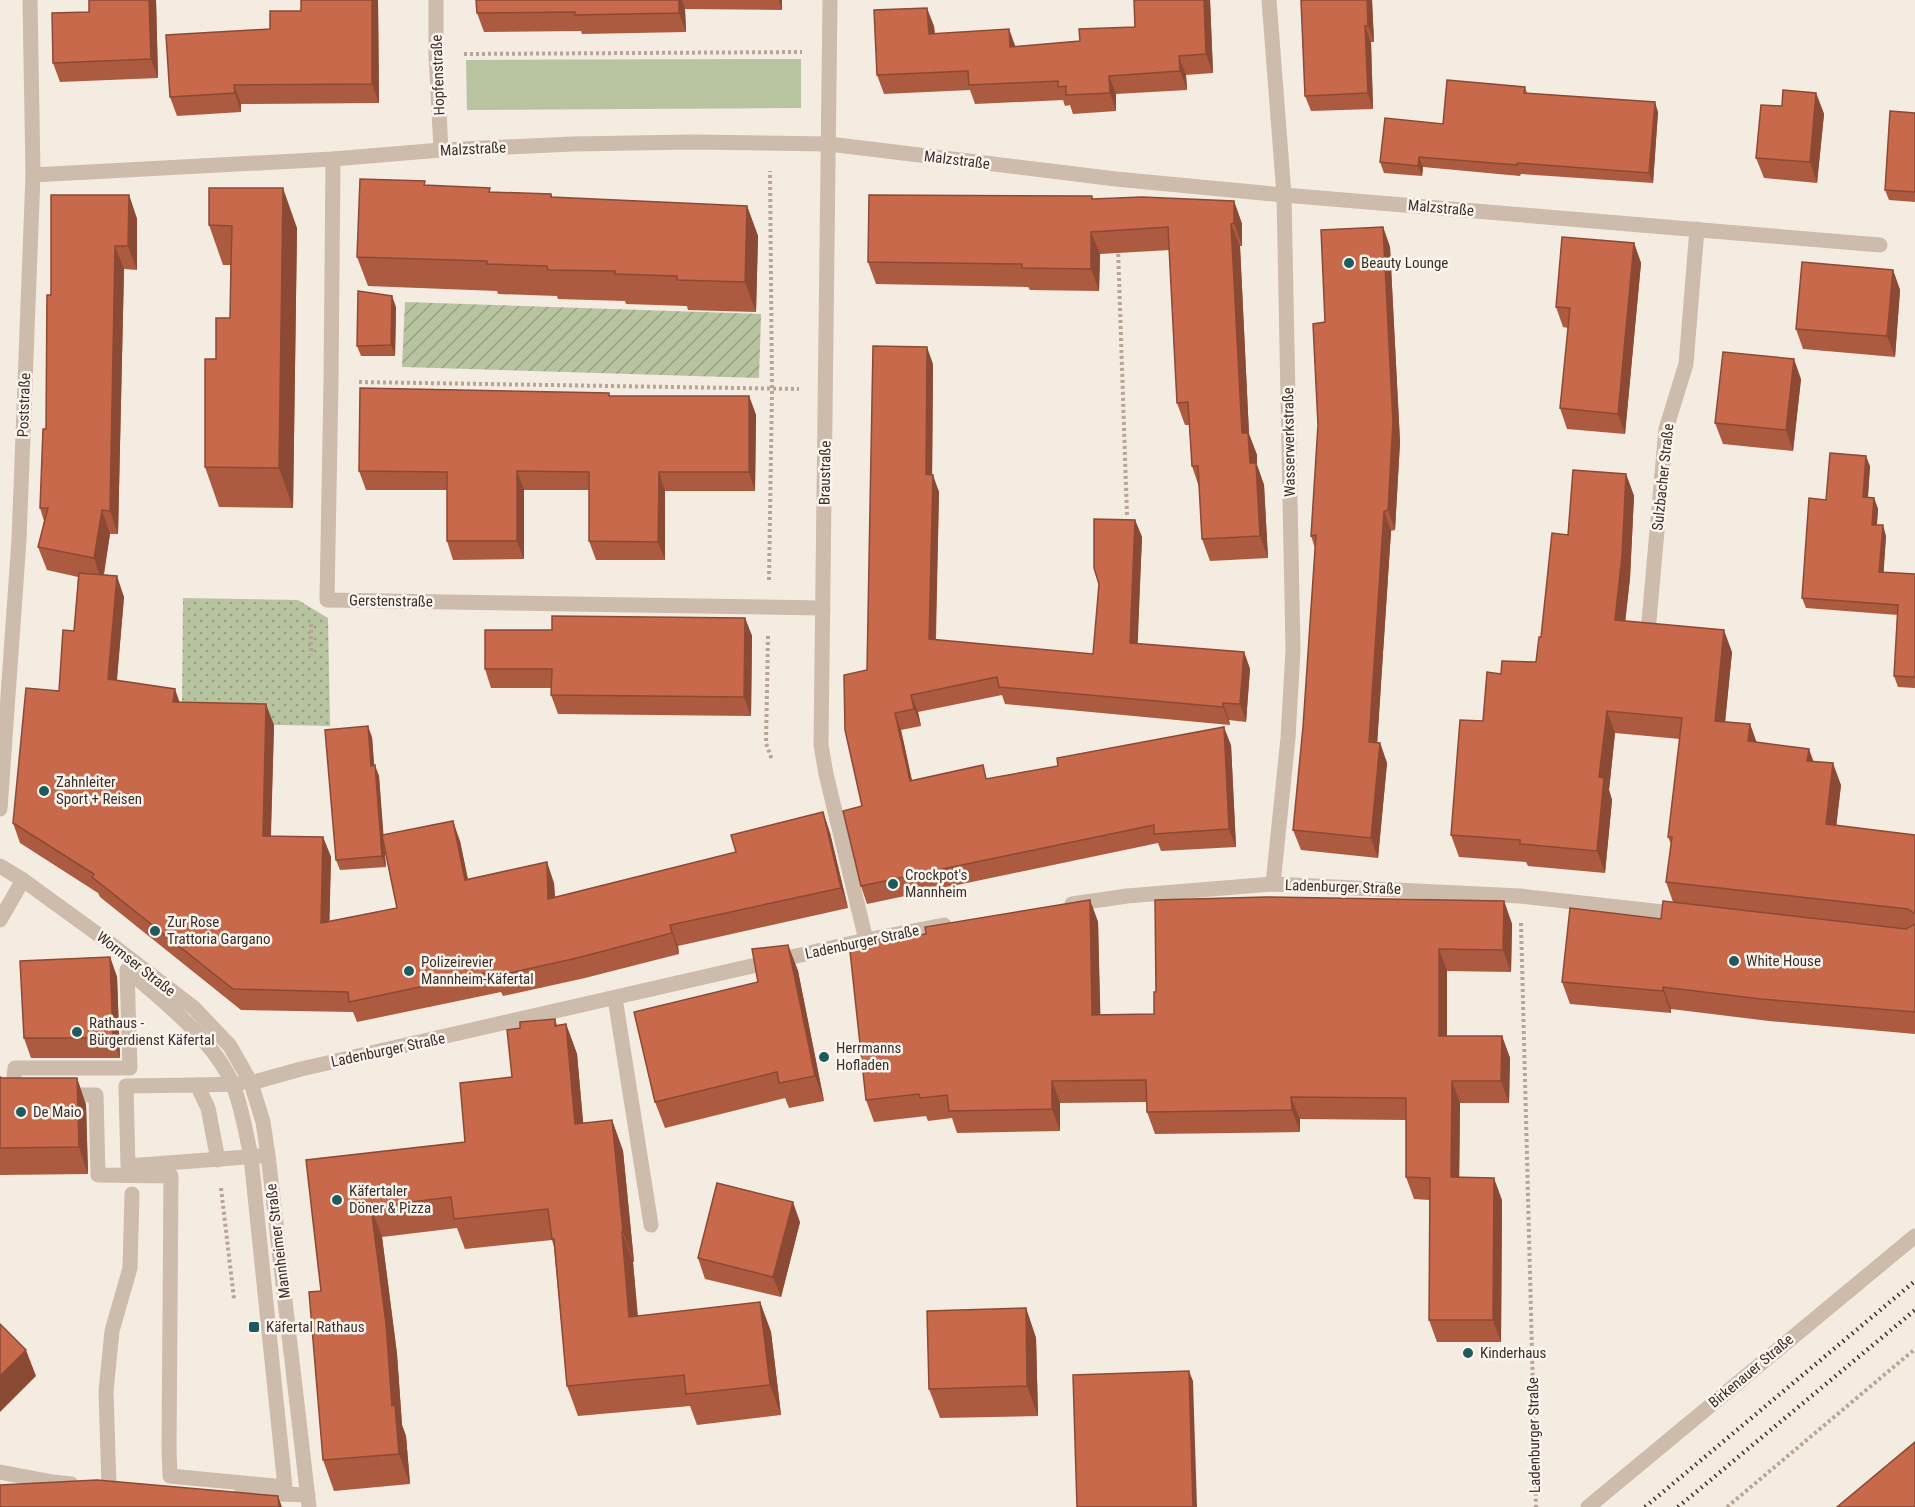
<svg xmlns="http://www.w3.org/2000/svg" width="1915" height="1507" viewBox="0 0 1915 1507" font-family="'Roboto Condensed',sans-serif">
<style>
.grass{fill:#b8c4a0}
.park{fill:url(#park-dots)}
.garden{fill:url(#garden-furrows)}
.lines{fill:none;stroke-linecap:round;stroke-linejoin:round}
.path{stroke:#b9a596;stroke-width:4;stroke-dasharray:3 3;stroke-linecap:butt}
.service{stroke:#cdbbac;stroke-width:15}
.pedestrian{stroke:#cdbbac;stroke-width:15}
.minor{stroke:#cdbbac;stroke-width:15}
.tertiary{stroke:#cdbbac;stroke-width:15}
.rail{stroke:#3b302b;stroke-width:4.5;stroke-dasharray:1.5 4.5;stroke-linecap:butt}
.wall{fill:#ac5a40}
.shaded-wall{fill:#8c4a34}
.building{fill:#c8694b;stroke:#8c4a34;stroke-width:1.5}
.poi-dot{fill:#1f5a5e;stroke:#fbf5ee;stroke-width:2}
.labels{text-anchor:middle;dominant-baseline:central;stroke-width:5;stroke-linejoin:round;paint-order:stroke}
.street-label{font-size:15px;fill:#3b302b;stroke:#fbf5ee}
.poi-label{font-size:15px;fill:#3b302b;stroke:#fbf5ee;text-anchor:start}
</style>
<defs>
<pattern id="park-dots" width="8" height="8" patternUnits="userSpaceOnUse" patternTransform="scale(1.5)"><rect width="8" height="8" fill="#b8c4a0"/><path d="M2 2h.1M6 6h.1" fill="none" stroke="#97a083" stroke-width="1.8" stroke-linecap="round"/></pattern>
<pattern id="garden-furrows" width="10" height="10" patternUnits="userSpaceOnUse" patternTransform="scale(1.5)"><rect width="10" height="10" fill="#b8c4a0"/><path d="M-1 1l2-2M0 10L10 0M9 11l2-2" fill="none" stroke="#97a083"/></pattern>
</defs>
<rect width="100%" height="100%" fill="#f4ebe1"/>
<polygon class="grass" points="801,59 801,108 467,110 466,60"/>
<polygon class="park" points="183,598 298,600 328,618 330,726 180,723 182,709"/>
<polygon class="garden" points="405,302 761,314 759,378 402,367"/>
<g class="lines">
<g class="path">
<polyline points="464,54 802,52"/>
<polyline points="1118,248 1127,516"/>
<polyline points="359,382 799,389"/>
<polyline points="769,580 772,389 770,171"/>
<polyline points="311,624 311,655"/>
<polyline points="768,636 766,743 772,760"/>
<polyline points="1521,923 1536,1507"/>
<polyline points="221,1188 234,1299"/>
<polyline points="1727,1507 1915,1349"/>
</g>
<g class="service">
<polyline points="615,998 651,1225"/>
<polyline points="109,1486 106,1391 112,1331 130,1268 132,1194"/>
</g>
<g class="pedestrian">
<path d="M127,970C163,1001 214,1040 233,1085C242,1108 246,1133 251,1157L285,1487L170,1476L169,1450L171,1176L98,1175L96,1095H12L15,1068H130Z"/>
<polyline points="197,1085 239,1084"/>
<polyline points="218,1160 208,1108 197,1085 126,1086 128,1166 259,1156"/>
</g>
<g class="minor">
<polyline points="436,0 436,54 441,150"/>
<polyline points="830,0 821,745 826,774 866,940"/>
<polyline points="1269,0 1284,195 1293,650 1288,738 1273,884"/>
<polyline points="333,159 331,382 327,600 823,608"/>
<polyline points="33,175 333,159 441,150 573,144 693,142 829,144 1116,179 1284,195 1880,245"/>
<polyline points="1649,621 1666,429 1686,364 1697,229"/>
<polyline points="0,809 19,540 33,175 30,0"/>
<polyline points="1072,904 1127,896 1273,884 1520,896 1681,914"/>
<polyline points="0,920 23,880"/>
<polyline points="251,1083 301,1069 866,940 944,925"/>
<polyline points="0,1472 53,1482 71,1484"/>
<polyline points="242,1493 308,1495"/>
<polyline points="1588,1507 1915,1236"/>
</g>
<polyline class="tertiary" points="0,866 23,880 103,938 194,1008 230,1046 251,1083 263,1122 268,1155 309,1507"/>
<g class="rail">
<polyline points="1645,1507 1915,1281"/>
<polyline points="1678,1507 1915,1310"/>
</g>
</g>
<g class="wall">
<polygon points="156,0 158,78 60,82 53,63"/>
<polygon points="301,0 378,0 379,103 241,104 241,112 177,116 170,97 270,29 301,11"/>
<polygon points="476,0 782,0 782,10 685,9 686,32 582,34 581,31 484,32 477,13"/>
<polygon points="1210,0 1213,73 1186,75 1187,90 1116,94 1116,111 1073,114 1070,105 1065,106 1063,100 975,104 970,90 884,94 877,75 934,26 935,34 1009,29 1015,47 1080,41 1135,27"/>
<polygon points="1301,0 1372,0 1374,42 1371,42 1373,109 1311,111 1305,96"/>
<polygon points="1525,87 1527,93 1658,112 1653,183 1521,174 1520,176 1423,167 1422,176 1384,173 1380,162 1443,124"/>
<polygon points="1816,93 1824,114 1817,183 1764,178 1756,158 1782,106"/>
<polygon points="1915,113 1915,202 1889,200 1885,190"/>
<polygon points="426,185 491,192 551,194 552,197 747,206 758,236 756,312 688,310 687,306 626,304 625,301 558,299 557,296 498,294 497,291 368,286 357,257"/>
<polygon points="129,195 137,219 137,270 124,269 118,534 110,534 104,575 124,597 117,680 179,702 274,725 271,836 323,837 331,857 329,921 397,908 384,847 386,867 340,870 336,860 372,737 374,766 379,776 383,835 460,841 468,879 554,883 555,897 736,852 823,812 830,833 848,908 678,946 679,954 585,978 503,996 501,992 357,1022 353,1012 241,1010 100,897 98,893 20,843 13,823 59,691 74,631 78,577 47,570 38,547 44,521 40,508 46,429 51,295"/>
<polygon points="1093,199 1234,201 1242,224 1242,246 1240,246 1249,434 1257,455 1257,465 1264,485 1268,558 1210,561 1202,539 1199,487 1192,466 1189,425 1185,425 1177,403 1170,250 1100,254 1099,291 1030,290 1028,287 876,284 868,262"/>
<polygon points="209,225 297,228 293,508 219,507 205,467 216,359 230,318 231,265 223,265"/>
<polygon points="1383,227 1390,247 1400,442 1395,530 1391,531 1377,742 1380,743 1387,763 1378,858 1301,850 1293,830 1303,727 1315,548 1311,536 1325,322"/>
<polygon points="1634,243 1641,263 1625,434 1567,429 1560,408 1568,328 1563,327 1556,307"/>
<polygon points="1893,270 1900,290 1895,357 1803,349 1796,329"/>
<polygon points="396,307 395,356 361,356 357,346"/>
<polygon points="933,364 932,475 939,492 936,640 1093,654 1135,520 1142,537 1137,644 1244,652 1250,669 1246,722 1229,720 1230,725 1005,704 1002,695 918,712 921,726 901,730 912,781 988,779 1231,745 1236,847 1161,851 1158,843 867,904 861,886 862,806 867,670"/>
<polygon points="1801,379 1793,451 1723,444 1715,423"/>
<polygon points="609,393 610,396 749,396 756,415 755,491 665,491 665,560 596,560 589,541 589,490 524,490 524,559 453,560 447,541 447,490 366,490 359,471"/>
<polygon points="1870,466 1868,498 1874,498 1878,509 1877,525 1886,536 1883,573 1915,574 1915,688 1898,687 1894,676 1898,615 1806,608 1802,598 1826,500"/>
<polygon points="1626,474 1634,496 1630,578 1625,621 1732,652 1725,722 1750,724 1756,742 1813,761 1841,785 1836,826 1915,835 1915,1034 1769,1021 1671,1009 1671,1013 1570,1004 1562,982 1661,919 1673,902 1666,882 1671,844 1668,837 1680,739 1615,733 1609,790 1612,800 1605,873 1528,866 1526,862 1459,857 1451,835 1483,721 1501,674 1536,662 1568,535"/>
<polygon points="745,618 752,636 751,716 558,714 551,695 551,688 491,688 485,669 552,630"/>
<polygon points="1090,900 1098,922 1100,1015 1154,1014 1504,901 1512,924 1511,972 1447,971 1447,1036 1502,1036 1510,1058 1509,1103 1460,1103 1459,1177 1502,1200 1501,1342 1437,1342 1429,1320 1429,1200 1414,1199 1406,1177 1406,1120 1300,1119 1300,1132 1155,1134 1147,1112 1147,1102 1060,1103 1060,1131 957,1133 952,1118 928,1121 926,1116 874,1122 866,1100 926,934"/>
<polygon points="788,945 798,971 824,1101 789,1108 785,1098 665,1128 655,1102 758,982"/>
<polygon points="110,957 117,977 120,1058 31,1058 24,1038"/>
<polygon points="555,1019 557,1025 566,1024 577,1054 583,1123 612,1120 623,1151 634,1262 633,1262 638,1316 760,1302 771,1332 781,1415 697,1425 690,1406 578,1416 567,1386 554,1247 552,1240 465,1249 457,1228 382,1237 397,1354 402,1425 406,1436 410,1484 334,1491 323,1460 321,1291 306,1160 465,1142 512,1077 520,1028"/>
<polygon points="0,1077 2,1078 77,1078 86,1105 88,1174 0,1175"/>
<polygon points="800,1222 781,1297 705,1279 698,1258"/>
<polygon points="1026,1308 1036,1338 1038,1416 940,1418 929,1389"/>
</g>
<g class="shaded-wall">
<polygon points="149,0 156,0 158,78 151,59"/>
<polygon points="372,0 378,0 379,103 372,84"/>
<polygon points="679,0 682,0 685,9 686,32 679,13"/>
<polygon points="779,0 782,0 782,10"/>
<polygon points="1204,0 1210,0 1213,73 1206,54"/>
<polygon points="1367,0 1372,0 1374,42 1368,26"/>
<polygon points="927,8 934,26 936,53 929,34"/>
<polygon points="1365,26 1371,42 1373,109 1368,93"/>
<polygon points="1009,29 1016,48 1010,47"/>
<polygon points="1179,56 1186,75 1187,90 1180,71"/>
<polygon points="1109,76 1116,94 1116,111 1110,93"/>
<polygon points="234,85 241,104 241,112 235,93"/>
<polygon points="1816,93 1824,114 1817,183 1810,162"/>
<polygon points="1655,102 1658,112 1653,183 1649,173"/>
<polygon points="1419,157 1423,167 1422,176 1418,166"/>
<polygon points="283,188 297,228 293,508 279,468"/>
<polygon points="129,195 137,219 137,270 128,246"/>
<polygon points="1234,201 1242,224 1242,246 1234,223"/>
<polygon points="747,206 758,236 756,312 745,282"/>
<polygon points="1231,224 1240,246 1249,434 1257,455 1257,465 1264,485 1268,558 1260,536 1250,463 1242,433"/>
<polygon points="1383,227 1390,247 1400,442 1395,530 1388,510"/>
<polygon points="1091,232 1100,254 1099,291 1091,269"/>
<polygon points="1634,243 1641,263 1625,434 1618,414"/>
<polygon points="115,246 124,269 118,534 110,511"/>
<polygon points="1893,270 1900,290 1895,357 1887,336"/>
<polygon points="392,296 396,307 395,356 391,345"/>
<polygon points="927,347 933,364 932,487 933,475 939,492 935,657 929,639 926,474"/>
<polygon points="1794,359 1801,379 1793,451 1786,430"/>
<polygon points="749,396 756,415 755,491 749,472"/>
<polygon points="1866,456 1870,466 1867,507 1863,497"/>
<polygon points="517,471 524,490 524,559 517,541"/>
<polygon points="659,472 665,491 665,560 658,542"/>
<polygon points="1626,474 1634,496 1630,578 1623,642 1615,620"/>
<polygon points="1874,498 1878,509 1876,535 1872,525"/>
<polygon points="102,510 110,534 102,582 94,558"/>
<polygon points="1384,511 1391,531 1376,762 1369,742"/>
<polygon points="1135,520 1142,537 1137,661 1130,643"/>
<polygon points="1883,525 1886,536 1883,583 1879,572"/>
<polygon points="117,576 124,597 115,699 108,679"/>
<polygon points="745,618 752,636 751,716 744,697"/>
<polygon points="1724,630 1732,652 1723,743 1715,721"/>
<polygon points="1244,652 1250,669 1246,722 1240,704"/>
<polygon points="175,689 182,709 173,702"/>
<polygon points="911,695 918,712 921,726 914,709"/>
<polygon points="1223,703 1229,720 1230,725 1223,707"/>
<polygon points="266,704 274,725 270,857 263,836"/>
<polygon points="1607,711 1615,733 1609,790 1612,800 1605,873 1597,851 1599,777"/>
<polygon points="895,713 901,730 916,799 910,781"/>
<polygon points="1750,724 1758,746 1748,741"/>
<polygon points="368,726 372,737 375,776 371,766"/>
<polygon points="1224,727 1231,745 1236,847 1229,829"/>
<polygon points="1380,743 1387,763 1378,858 1371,838"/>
<polygon points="1809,749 1817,771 1807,761"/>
<polygon points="1833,763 1841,785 1834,846 1826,824"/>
<polygon points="375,765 379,776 386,867 382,856"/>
<polygon points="823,812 830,833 848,908 841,888"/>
<polygon points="453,821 460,841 472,901 465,880"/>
<polygon points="323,837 331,857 329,943 321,923"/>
<polygon points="547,862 554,883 556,919 548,899"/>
<polygon points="1090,900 1098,922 1101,1037 1092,1015"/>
<polygon points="1504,901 1512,924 1511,972 1503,950"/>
<polygon points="670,925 678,946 679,954 672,933"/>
<polygon points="788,945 798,971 824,1101 815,1076"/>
<polygon points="1439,949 1447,971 1447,1058 1439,1036"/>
<polygon points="110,957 117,977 120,1058 113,1038"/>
<polygon points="1663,987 1671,1009 1671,1013 1663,991"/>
<polygon points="566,1024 577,1054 586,1154 575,1124"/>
<polygon points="1502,1036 1510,1058 1509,1103 1501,1081"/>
<polygon points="77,1078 86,1105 88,1174 79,1147"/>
<polygon points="1052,1081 1060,1103 1060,1131 1052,1109"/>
<polygon points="1452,1081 1460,1103 1459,1199 1451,1177"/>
<polygon points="1291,1097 1300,1119 1300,1132 1292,1110"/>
<polygon points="612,1120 623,1151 634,1262 623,1232"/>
<polygon points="1494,1178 1502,1200 1501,1342 1493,1320"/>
<polygon points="793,1202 800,1222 781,1297 773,1277"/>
<polygon points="371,1207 382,1237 397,1354 402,1425 406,1436 410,1484 399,1454 392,1406"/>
<polygon points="622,1232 633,1262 640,1347 629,1317"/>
<polygon points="760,1302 771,1332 781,1415 770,1385"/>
<polygon points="1026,1308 1036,1338 1038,1416 1027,1386"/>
<polygon points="26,1350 36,1376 0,1412 0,1376"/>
<polygon points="1189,1371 1193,1381 1197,1507 1193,1507"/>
<polygon points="278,1496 282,1507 279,1507"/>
</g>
<g class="building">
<polygon points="89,0 149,0 151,59 53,63 52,13 89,12"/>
<polygon points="301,0 372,0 372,84 234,85 235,93 170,97 166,35 270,29 270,11 301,11"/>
<polygon points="476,0 679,0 679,13 575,15 575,12 477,13"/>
<polygon points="1134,0 1204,0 1206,54 1179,56 1180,71 1109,76 1110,93 1066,95 1066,86 1058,87 1058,81 969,85 968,71 877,75 874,10 927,8 929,34 1009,29 1010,47 1080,41 1079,29 1135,27"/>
<polygon points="1301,0 1367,0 1368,26 1365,26 1368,93 1305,96"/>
<polygon points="1447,80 1525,87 1524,93 1655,102 1649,173 1517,163 1517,165 1419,157 1418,166 1380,162 1385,118 1443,124"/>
<polygon points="1783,90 1816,93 1810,162 1756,158 1761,105 1782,106"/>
<polygon points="1890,111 1915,113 1915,192 1885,190"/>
<polygon points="360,179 425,181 424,185 490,188 489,192 551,194 551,197 747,206 745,282 677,280 677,276 615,274 615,271 548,270 547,266 487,264 487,261 357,257"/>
<polygon points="209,188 283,188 279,468 205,467 205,359 216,359 216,318 230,318 231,262 232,226 209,225"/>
<polygon points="51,195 129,195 128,246 115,246 110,511 102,510 94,558 38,547 48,508 40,508 43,429 46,429 47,295 51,295"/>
<polygon points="869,195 1092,196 1092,199 1142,197 1234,201 1234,223 1231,224 1242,433 1248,433 1250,463 1256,463 1260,536 1202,539 1198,466 1192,466 1188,402 1177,403 1168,227 1091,232 1091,269 1022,268 1022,264 868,262"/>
<polygon points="1383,227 1393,422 1388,510 1384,511 1369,742 1380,743 1371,838 1293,830 1303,727 1316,535 1311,536 1318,425 1313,324 1325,322 1321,230"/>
<polygon points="1562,237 1634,243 1618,414 1560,408 1570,308 1556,307"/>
<polygon points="1802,262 1893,270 1887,336 1796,329"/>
<polygon points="358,291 392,296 391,345 357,346"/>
<polygon points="873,346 927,347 926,474 933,475 929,639 1093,654 1099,584 1094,568 1094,519 1135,520 1130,643 1244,652 1240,704 1223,703 1223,707 999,687 997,677 911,695 914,709 895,713 910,781 983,765 986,779 1058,766 1057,758 1224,727 1229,829 1154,834 1154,825 861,886 843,811 862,806 845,730 844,675 867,670"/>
<polygon points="1723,352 1794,359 1786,430 1715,423"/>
<polygon points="360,388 609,393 609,396 749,396 749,472 659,472 658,542 589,541 589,472 517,471 517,541 447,541 447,472 359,471"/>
<polygon points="1830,453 1866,456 1863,497 1874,498 1872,525 1883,525 1879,572 1915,574 1915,677 1894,676 1898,605 1802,598 1809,498 1826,500"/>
<polygon points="1573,470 1626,474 1622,556 1615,620 1724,630 1715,721 1750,724 1748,741 1809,749 1807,761 1833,763 1826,824 1915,835 1915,914 1908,909 1666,882 1672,837 1668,837 1682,718 1607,711 1599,777 1604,778 1597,851 1520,844 1520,840 1451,835 1460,720 1483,721 1487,672 1501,674 1502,661 1536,662 1539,637 1541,637 1552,533 1568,535"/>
<polygon points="79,573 117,576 108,679 175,689 173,702 266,704 263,836 323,837 321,923 397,908 382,835 453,821 465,880 547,862 548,899 736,852 731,835 823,812 841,888 670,925 672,933 577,958 495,976 495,971 349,1002 348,992 233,989 92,877 94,874 13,823 26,688 59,691 63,630 74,631"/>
<polygon points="552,616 745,618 744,697 551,695 552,669 485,669 485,630 552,630"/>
<polygon points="368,726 371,766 375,765 382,856 336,860 325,730"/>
<polygon points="1266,897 1504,901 1503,950 1439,949 1439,1036 1502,1036 1501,1081 1452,1081 1451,1177 1494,1178 1493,1320 1429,1320 1430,1178 1406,1177 1406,1098 1291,1097 1292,1110 1147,1112 1146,1080 1052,1081 1052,1109 949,1111 947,1095 920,1098 919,1094 866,1100 849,942 926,934 925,927 1090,900 1092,1015 1154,1014 1154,992 1156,992 1155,900"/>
<polygon points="1663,901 1906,929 1915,924 1915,1012 1761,999 1663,987 1663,991 1562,982 1570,908 1661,919"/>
<polygon points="788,945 815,1076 779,1083 777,1072 655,1102 634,1012 758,982 752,949"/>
<polygon points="110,957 113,1038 24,1038 20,961"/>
<polygon points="555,1019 555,1026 566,1024 575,1124 612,1120 623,1232 622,1232 629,1317 760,1302 770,1385 686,1394 684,1375 567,1386 554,1239 552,1239 548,1209 454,1219 451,1197 371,1207 386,1324 392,1406 395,1405 399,1454 323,1460 309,1292 321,1291 306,1160 465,1142 460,1083 512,1077 507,1030 520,1028 520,1022"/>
<polygon points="0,1077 2,1078 77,1078 79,1147 0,1148"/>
<polygon points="717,1183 793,1202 773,1277 698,1258"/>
<polygon points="1026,1308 1027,1386 929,1389 927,1311"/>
<polygon points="0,1324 26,1350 0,1376"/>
<polygon points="1189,1371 1193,1507 1077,1507 1073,1375"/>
<polygon points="1915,1442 1915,1507 1837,1507"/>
<polygon points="97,1480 278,1496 279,1507 0,1507 0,1485"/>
</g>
<g class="poi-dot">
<circle cx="1349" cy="263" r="6"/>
<circle cx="44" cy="791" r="6"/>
<circle cx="893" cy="884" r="6"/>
<circle cx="155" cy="931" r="6"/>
<circle cx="1734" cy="961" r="6"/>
<circle cx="409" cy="971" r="6"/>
<circle cx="77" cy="1032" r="6"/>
<circle cx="824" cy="1057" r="6"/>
<circle cx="21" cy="1112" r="6"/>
<circle cx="337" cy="1200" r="6"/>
<rect x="248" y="1321" width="12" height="12" rx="3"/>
<circle cx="1468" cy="1353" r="6"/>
</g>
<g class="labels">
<g class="street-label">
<text transform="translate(438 75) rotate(-92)">Hopfenstraße</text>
<text transform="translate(473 149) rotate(-3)">Malzstraße</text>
<text transform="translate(957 160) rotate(7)">Malzstraße</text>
<text transform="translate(1441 208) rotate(5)">Malzstraße</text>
<text transform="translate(24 405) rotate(-88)">Poststraße</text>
<text transform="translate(1289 442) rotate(-91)">Wasserwerkstraße</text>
<text transform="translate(825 473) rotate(-89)">Braustraße</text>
<text transform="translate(1663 477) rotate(-84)">Sulzbacher Straße</text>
<text transform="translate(391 601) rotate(1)">Gerstenstraße</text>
<text transform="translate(1343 887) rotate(2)">Ladenburger Straße</text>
<text transform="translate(862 942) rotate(-12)">Ladenburger Straße</text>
<text transform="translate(136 964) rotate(38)">Wormser Straße</text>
<text transform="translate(388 1050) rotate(-12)">Ladenburger Straße</text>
<text transform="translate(278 1241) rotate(-97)">Mannheimer Straße</text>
<text transform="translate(1751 1371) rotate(-40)">Birkenauer Straße</text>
<text transform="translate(1534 1435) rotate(-91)">Ladenburger Straße</text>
</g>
<g class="poi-label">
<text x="1361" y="263">Beauty Lounge</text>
<text x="56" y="782">Zahnleiter<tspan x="56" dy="17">Sport + Reisen</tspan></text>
<text x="905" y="875">Crockpot's<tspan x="905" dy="17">Mannheim</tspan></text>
<text x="167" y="922">Zur Rose<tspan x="167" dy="17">Trattoria Gargano</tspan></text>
<text x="1746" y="961">White House</text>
<text x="421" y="962">Polizeirevier<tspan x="421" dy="17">Mannheim-Käfertal</tspan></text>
<text x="89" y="1023">Rathaus -<tspan x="89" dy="17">Bürgerdienst Käfertal</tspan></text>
<text x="836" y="1048">Herrmanns<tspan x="836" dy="17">Hofladen</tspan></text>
<text x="33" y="1112">De Maio</text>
<text x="349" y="1191">Käfertaler<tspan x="349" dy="17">Döner &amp; Pizza</tspan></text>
<text x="266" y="1327">Käfertal Rathaus</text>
<text x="1480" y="1353">Kinderhaus</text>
</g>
</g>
</svg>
